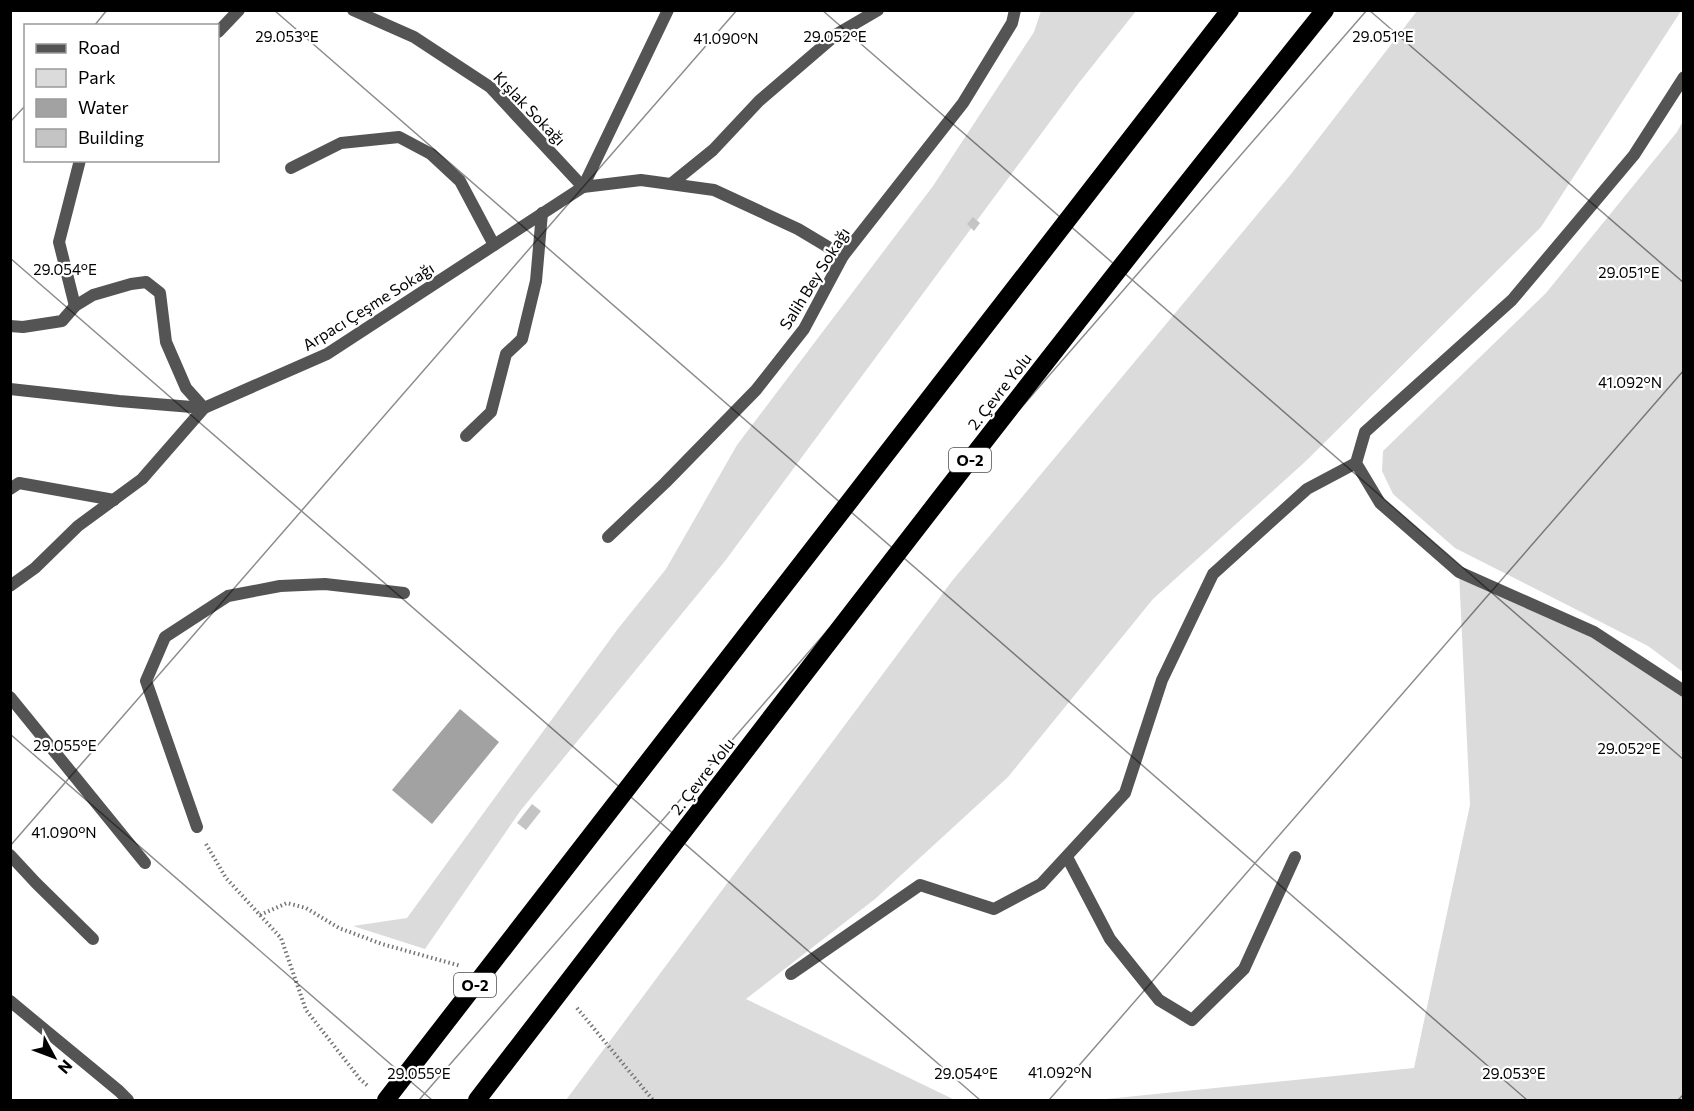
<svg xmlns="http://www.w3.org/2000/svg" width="1694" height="1111" viewBox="0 0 1694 1111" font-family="Commissioner,sans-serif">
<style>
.green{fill:#dbdbdb}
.water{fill:#a2a2a2}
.building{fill:#c4c4c4}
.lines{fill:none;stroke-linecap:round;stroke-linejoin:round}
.path{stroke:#767676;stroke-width:4;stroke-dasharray:1.5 3;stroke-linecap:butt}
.service{stroke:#545454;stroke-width:12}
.pedestrian{stroke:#545454;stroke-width:12}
.minor{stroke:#545454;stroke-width:12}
.motorway{stroke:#000;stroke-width:18}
.ticks{fill:none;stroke:#000;stroke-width:1.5;stroke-opacity:0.45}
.labels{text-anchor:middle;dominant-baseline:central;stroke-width:4.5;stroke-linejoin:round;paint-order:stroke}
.shield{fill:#fff;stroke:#4c4c4c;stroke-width:1.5}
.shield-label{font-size:15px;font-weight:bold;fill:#000}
.street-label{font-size:16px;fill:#000;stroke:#fff}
.ticks-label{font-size:15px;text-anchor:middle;fill:#000;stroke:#fff;stroke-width:4.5;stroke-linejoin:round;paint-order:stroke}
</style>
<rect width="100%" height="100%" fill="#fff"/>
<g class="green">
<polygon points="1041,11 1136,11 1078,84 725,561 521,810 425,949 353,926 407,918 617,630 666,569 737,445 933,186 1034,32"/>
<polygon points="1417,11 1681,11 1541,227 1306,461 1153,599 1008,777 875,899 746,999 955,1100 566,1100 952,581 1291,174"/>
<polygon points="1683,121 1683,672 1648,646 1455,548 1393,494 1382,471 1383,451 1546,293 1677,132"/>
<polygon points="1459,572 1594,632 1683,691 1683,1100 1096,1100 1414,1068 1470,805"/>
</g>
<polygon class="water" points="460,709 499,742 432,824 392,790"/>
<g class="building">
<polygon points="973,217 980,223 974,231 967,224"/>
<polygon points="532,804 541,811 526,830 517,823"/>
</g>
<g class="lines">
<g class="path">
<polyline points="206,844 226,878 281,938 306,1010 360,1079 368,1086"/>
<polyline points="260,915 287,903 306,908 339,928 382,944 461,966"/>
<polyline points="577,1008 653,1100"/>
</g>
<polyline class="service" points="197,827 146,681 165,637 228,596 280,586 325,584 404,593"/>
<polyline class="pedestrian" points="10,389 119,401 204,408"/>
<g class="minor">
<polyline points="353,10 414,37 490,87 583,187"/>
<polyline points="218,32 239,10"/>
<polyline points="1684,77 1634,155 1512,300 1365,432 1356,463 1380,503 1459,572 1594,632 1684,691"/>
<polyline points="291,168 341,143 399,137 431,154 460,181 494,245"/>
<polyline points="671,184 713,150 759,101 837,34 878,10"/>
<polyline points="583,187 668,10"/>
<polyline points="75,306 59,242 80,160"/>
<polyline points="10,326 23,327 62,321 75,306 93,295 131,284 146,282 160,293 166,342 186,388 204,408"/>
<polyline points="466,436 491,412 506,354 522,339 536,281 542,213"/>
<polyline points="10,489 19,483 114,500"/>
<polyline points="608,537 665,483 756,390 804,329 843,256 963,103 1012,23 1015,10"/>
<polyline points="10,586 35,568 78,526 142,479 204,408 327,354 583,187 641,180 714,190 798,229 843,256"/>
<polyline points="10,697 145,863"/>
<polyline points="10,855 36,883 93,939"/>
<polyline points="1067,857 1110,939 1159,1000 1192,1020 1244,969 1295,857"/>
<polyline points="791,974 920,885 994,909 1041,884 1125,793 1162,680 1213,574 1307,489 1356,463"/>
<polyline points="10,1001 119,1091 128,1100"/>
</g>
<g class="motorway">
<polyline points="386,1100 1230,10"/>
<path d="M477,1100C757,736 1036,369 1325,10"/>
</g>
</g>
<path class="ticks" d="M274,10L1527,1100M822,10L1684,760M1369,10L1684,283M94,26L107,10M10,122L26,105M10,258L980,1100M10,734L432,1100M10,846L737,10M419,1100L1367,10M1049,1100L1684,370M1678,1100L1684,1094"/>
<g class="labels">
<g class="shield">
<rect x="949" y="448" width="42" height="24" rx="4.5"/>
<rect x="454" y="973" width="42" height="24" rx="4.5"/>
</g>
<g class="shield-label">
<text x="970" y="460">O-2</text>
<text x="475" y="985">O-2</text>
</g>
<g class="street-label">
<text transform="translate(530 108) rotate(46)">Kışlak Sokağı</text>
<text transform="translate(814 278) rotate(-58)">Salih Bey Sokağı</text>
<text transform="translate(368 306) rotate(-32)">Arpacı Çeşme Sokağı</text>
<text transform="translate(999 391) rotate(-52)">2. Çevre Yolu</text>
<text transform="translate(702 776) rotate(-52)">2. Çevre Yolu</text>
</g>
</g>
<g class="ticks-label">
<text x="287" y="42">29.053°E</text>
<text x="835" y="42">29.052°E</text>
<text x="1383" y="42">29.051°E</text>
<text x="726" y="44">41.090°N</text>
<text x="65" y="275">29.054°E</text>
<text x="1629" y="278">29.051°E</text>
<text x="1630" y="388">41.092°N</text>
<text x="65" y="751">29.055°E</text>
<text x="1629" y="754">29.052°E</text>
<text x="64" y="838">41.090°N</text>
<text x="1060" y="1078">41.092°N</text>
<text x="419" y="1079">29.055°E</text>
<text x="966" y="1079">29.054°E</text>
<text x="1514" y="1079">29.053°E</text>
</g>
<rect width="1694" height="1111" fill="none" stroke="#000000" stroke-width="24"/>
<rect x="24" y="24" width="195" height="138" fill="#ffffff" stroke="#999999" stroke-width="1.5"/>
<rect x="36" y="44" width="30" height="9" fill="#545454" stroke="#999999" stroke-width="1.5"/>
<text x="78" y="54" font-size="18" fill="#000000">Road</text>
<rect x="36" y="69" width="30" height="18" fill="#dbdbdb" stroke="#999999" stroke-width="1.5"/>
<text x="78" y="84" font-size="18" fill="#000000">Park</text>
<rect x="36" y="99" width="30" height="18" fill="#a2a2a2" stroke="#999999" stroke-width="1.5"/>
<text x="78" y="114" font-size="18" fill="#000000">Water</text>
<rect x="36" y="129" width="30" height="18" fill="#c4c4c4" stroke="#999999" stroke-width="1.5"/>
<text x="78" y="144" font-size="18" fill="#000000">Building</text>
<g transform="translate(54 1057) rotate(131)" stroke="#ffffff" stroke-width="4.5" paint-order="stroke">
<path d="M0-4.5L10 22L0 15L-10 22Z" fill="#000000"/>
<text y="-9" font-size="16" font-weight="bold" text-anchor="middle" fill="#000000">N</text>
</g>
</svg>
